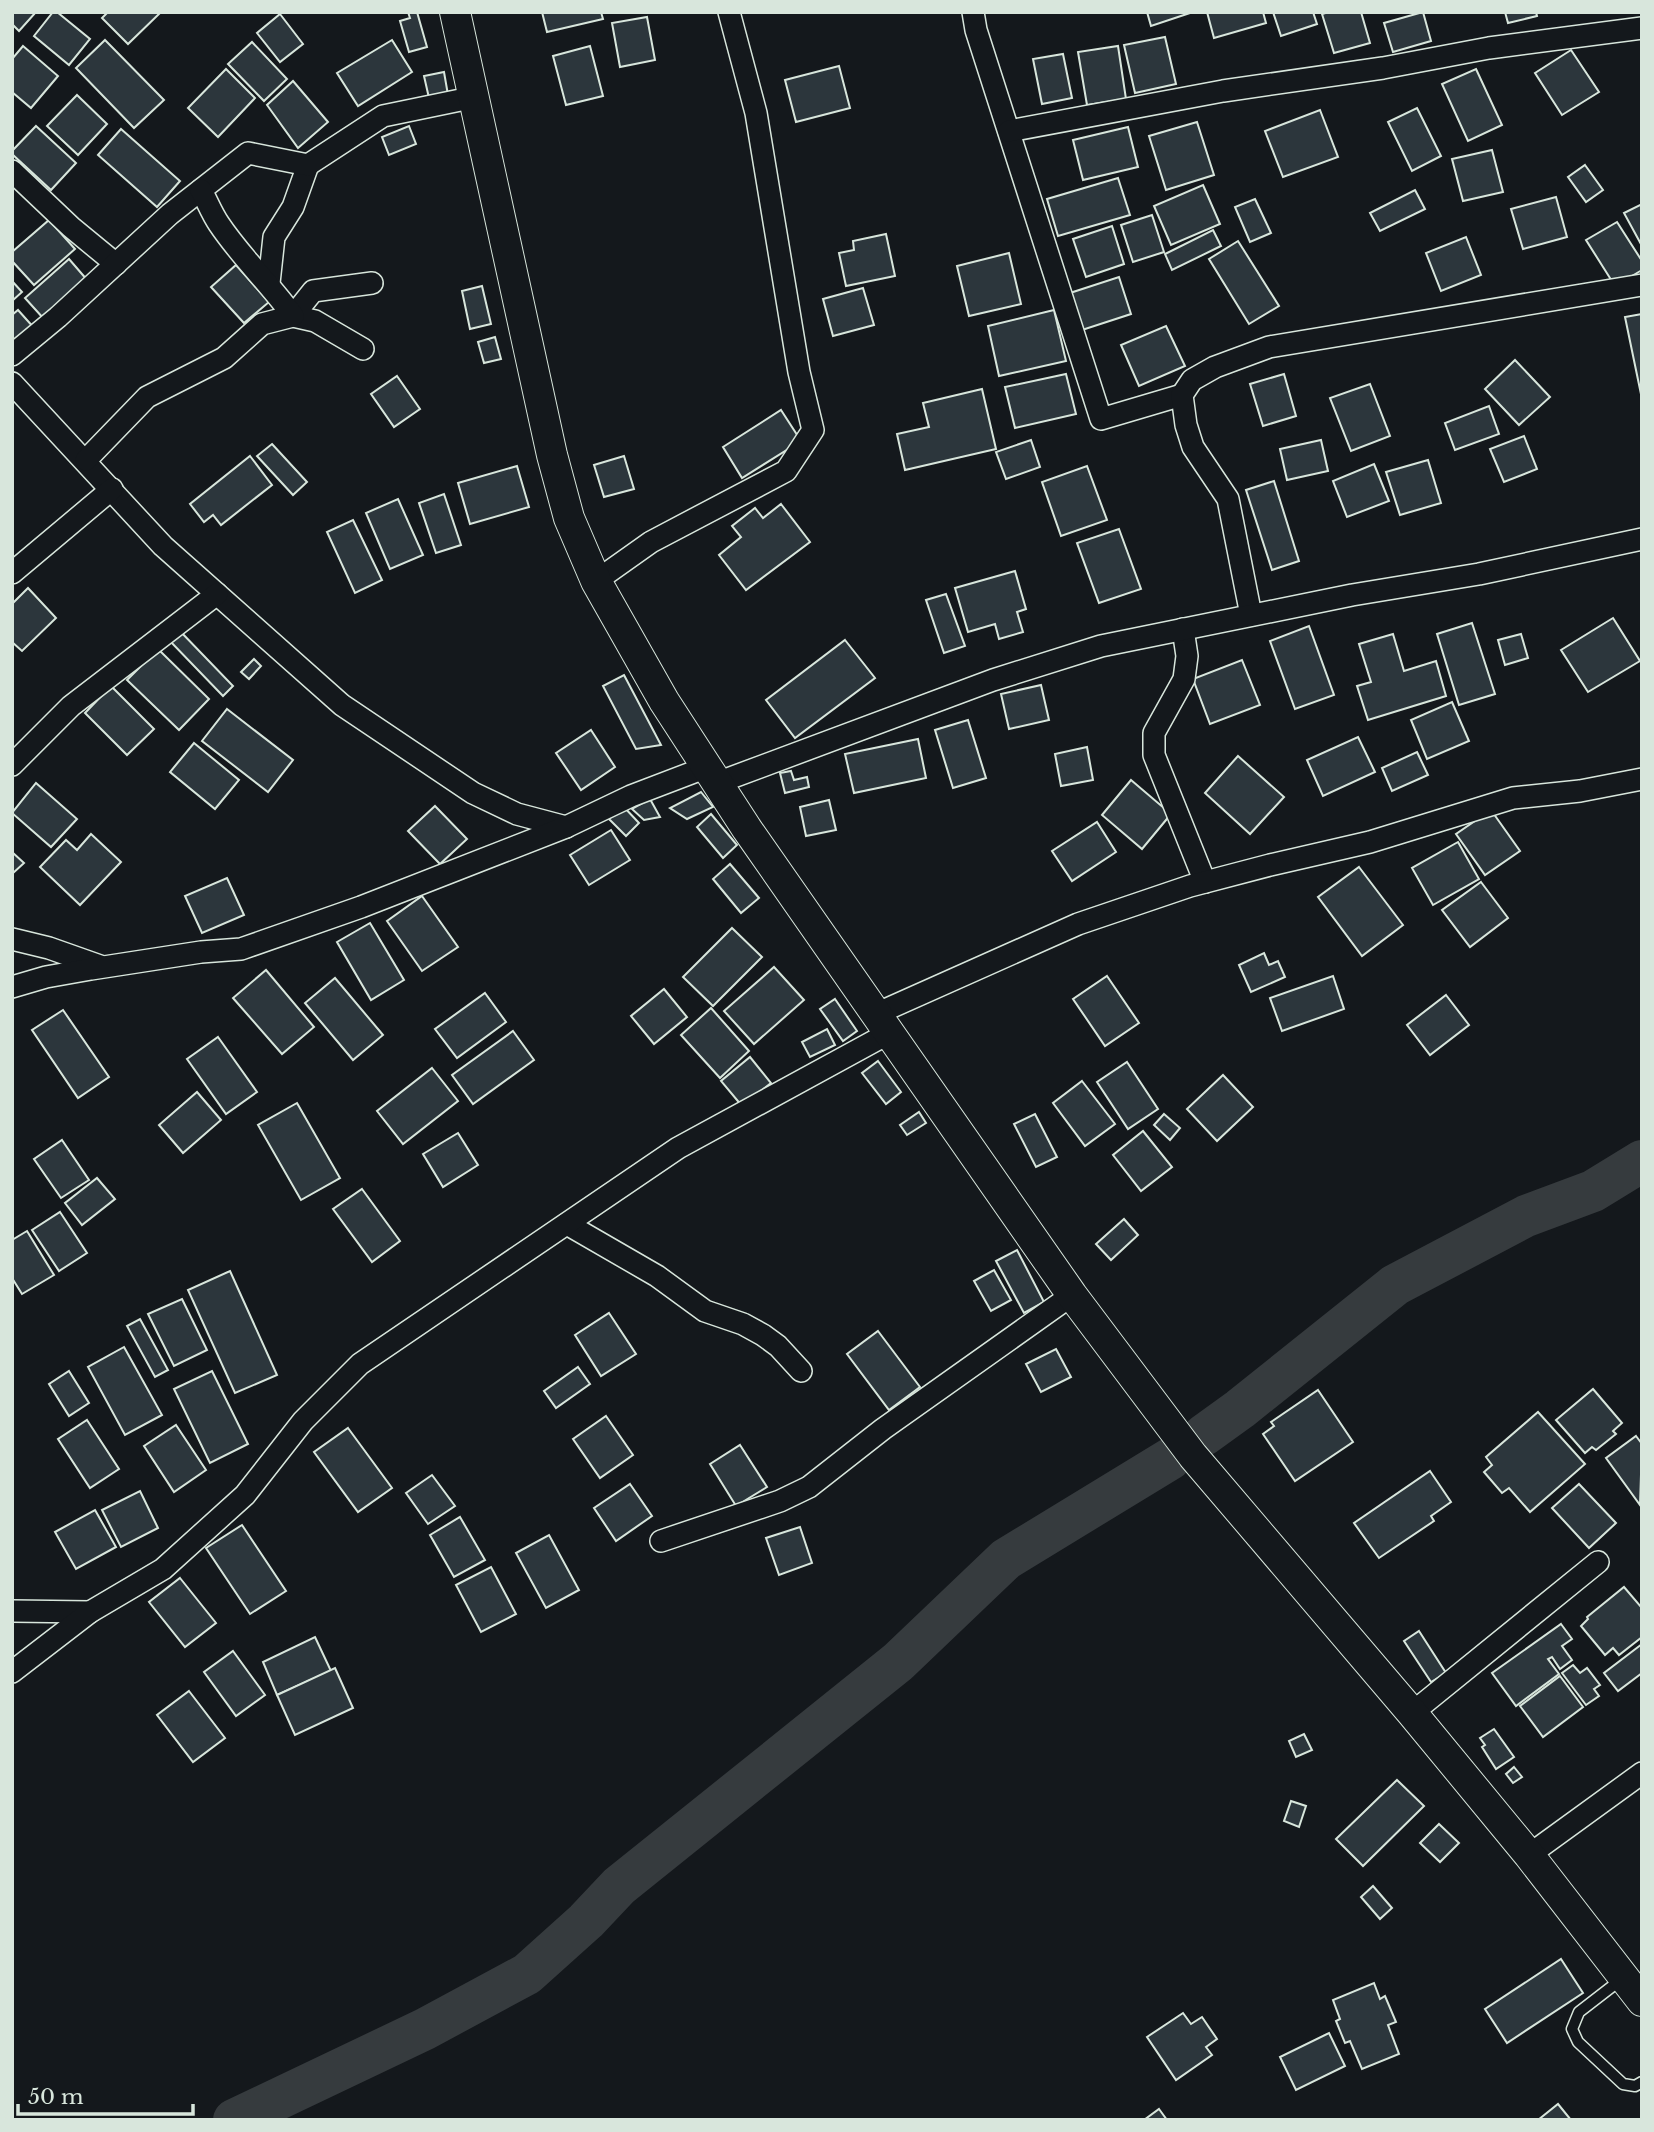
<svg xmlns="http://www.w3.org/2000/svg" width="1654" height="2132" viewBox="0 0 1654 2132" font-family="'Libre Baskerville',serif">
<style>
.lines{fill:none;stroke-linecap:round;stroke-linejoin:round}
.river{stroke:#363b3e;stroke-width:42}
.building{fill:#2c363c;stroke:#d8e6dc;stroke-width:2}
.lane-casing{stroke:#d8e6dc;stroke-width:13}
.street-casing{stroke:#d8e6dc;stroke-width:24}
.secondary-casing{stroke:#d8e6dc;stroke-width:32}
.lane{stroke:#14181c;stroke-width:10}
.street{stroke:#14181c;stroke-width:21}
.secondary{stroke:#14181c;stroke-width:30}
</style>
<rect width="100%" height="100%" fill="#14181c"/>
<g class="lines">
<g class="river">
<polyline points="1204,1435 1240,1409 1395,1285 1526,1216 1593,1191 1642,1161"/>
<polyline points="234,2120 425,2029 527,1974 586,1921 619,1886 898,1662 1006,1559 1170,1459"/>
</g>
</g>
<g class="building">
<polygon points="12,12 36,12 19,31 12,24"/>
<polygon points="53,12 57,12 90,39 69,65 34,36"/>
<polygon points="108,12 161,12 128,44 102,18"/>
<polygon points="408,12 417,12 427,47 409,52 400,21 410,18"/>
<polygon points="542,12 601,12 603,19 547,32"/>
<polygon points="1147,12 1193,12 1151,26"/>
<polygon points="1207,12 1263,12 1266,23 1214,38"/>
<polygon points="1273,12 1313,12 1317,24 1281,36"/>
<polygon points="1329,12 1361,12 1370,43 1334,53 1322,14"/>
<polygon points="1423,12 1431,41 1393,52 1384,23"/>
<polygon points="1505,12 1536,12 1537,16 1508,23"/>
<polygon points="280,14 303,44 280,62 257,33"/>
<polygon points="647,17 655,60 620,67 612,23"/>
<polygon points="1165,37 1176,84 1135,93 1124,45"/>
<polygon points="105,40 164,100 134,128 76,68"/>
<polygon points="392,40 412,72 358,106 337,73"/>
<polygon points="252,42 287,79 264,101 228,64"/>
<polygon points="23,46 58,76 31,108 12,92 12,59"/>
<polygon points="590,46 603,96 566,105 553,56"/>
<polygon points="1118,46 1126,99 1087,105 1078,52"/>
<polygon points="1571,50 1599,92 1562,115 1535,73"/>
<polygon points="1063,54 1072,98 1042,104 1033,59"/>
<polygon points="839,66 850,108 796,122 785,80"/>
<polygon points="226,69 255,98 218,137 188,108"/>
<polygon points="1476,69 1502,125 1468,141 1442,84"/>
<polygon points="444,72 448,95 429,98 424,76"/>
<polygon points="293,81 328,122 298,148 267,105"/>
<polygon points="77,95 107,124 78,155 47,126"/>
<polygon points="1417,108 1441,156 1412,171 1388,122"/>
<polygon points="1320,110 1338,157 1283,177 1265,131"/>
<polygon points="1197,122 1214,175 1166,190 1149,136"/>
<polygon points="36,126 76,163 51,190 12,154 12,151"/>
<polygon points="409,126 416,144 389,155 382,137"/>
<polygon points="1128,127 1138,167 1083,180 1073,140"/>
<polygon points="121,129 180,181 157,207 98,155"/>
<polygon points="1492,150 1503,192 1463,201 1452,159"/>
<polygon points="1585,165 1603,190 1586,202 1568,177"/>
<polygon points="1118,178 1130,215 1058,236 1047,199"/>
<polygon points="1203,185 1220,224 1171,245 1154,206"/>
<polygon points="1415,190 1425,209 1380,231 1370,213"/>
<polygon points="1556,197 1567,237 1523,249 1511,209"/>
<polygon points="1255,199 1271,233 1250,242 1235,207"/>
<polygon points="1642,204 1642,246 1624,213"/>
<polygon points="1152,215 1164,252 1133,262 1121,225"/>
<polygon points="49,220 75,249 34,285 12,261 12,252"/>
<polygon points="1617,222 1642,261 1642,270 1615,286 1586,240"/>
<polygon points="1112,226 1124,264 1086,277 1073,239"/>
<polygon points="1213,230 1221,246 1172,270 1165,254"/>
<polygon points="886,234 895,276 846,286 839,253 854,250 853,241"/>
<polygon points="1466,237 1481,275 1441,291 1426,253"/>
<polygon points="1238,241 1279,306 1249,324 1209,259"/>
<polygon points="1009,253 1021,304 969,316 957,266"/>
<polygon points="69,259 88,281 44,319 25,298"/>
<polygon points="236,265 269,302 244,323 211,287"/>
<polygon points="1119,277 1131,314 1079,331 1067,294"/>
<polygon points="12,281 22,292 12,301"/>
<polygon points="482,286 491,324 470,329 462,291"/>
<polygon points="863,288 874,325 833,336 823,299"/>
<polygon points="18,310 35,329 12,349 12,315"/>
<polygon points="1054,310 1066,361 999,376 988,326"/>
<polygon points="1642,314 1642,399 1625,317"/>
<polygon points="1166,326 1185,366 1139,386 1121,345"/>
<polygon points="495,337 501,359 484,363 478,342"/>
<polygon points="1515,360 1550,397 1519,425 1485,389"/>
<polygon points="1066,374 1076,414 1015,428 1005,387"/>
<polygon points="1284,374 1296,416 1263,426 1250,384"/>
<polygon points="397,376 420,409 394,427 371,394"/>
<polygon points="1370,384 1390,436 1351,451 1330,398"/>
<polygon points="982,389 996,449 905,470 897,434 929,427 923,403"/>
<polygon points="1489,406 1499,434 1455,450 1445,423"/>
<polygon points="781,410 801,441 742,478 723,447"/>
<polygon points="1524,436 1537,469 1504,482 1490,449"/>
<polygon points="1031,440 1040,467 1006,479 996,452"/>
<polygon points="1321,440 1328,471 1287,480 1280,449"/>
<polygon points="272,444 307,482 293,495 257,456"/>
<polygon points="250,456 272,485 221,525 213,515 204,522 190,504"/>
<polygon points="624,456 634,489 604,497 594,465"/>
<polygon points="1428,460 1441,503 1400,515 1386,472"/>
<polygon points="1374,464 1389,501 1347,517 1333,481"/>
<polygon points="517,466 529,507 470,524 458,483"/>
<polygon points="1087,466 1107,520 1061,536 1042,482"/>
<polygon points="1274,481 1299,561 1272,570 1246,490"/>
<polygon points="444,494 461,545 436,553 419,503"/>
<polygon points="398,499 423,555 390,569 366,513"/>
<polygon points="781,504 810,542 746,590 719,555 741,537 732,526 755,508 763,518"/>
<polygon points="353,520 382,580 355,593 327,532"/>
<polygon points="1119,529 1141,589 1099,603 1077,543"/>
<polygon points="1015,571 1026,609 1017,612 1023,632 999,639 995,624 968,632 955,588"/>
<polygon points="28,588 56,618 22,651 12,642 12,604"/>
<polygon points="946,594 965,646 944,653 926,600"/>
<polygon points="1613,618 1640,661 1588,692 1561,650"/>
<polygon points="1472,623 1495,694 1459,705 1437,634"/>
<polygon points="1309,626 1334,695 1295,709 1270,641"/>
<polygon points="178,629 233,686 223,696 168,639"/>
<polygon points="1393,634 1404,671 1436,661 1446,696 1368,720 1357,686 1371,682 1359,644"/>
<polygon points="1521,634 1528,658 1505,665 1498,640"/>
<polygon points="845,640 875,678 795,738 766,700"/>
<polygon points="158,649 209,699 179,730 127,680"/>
<polygon points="254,659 261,666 249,679 241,672"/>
<polygon points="1242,660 1260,705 1210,724 1193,679"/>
<polygon points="624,675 661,745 636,749 603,686"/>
<polygon points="1041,685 1049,720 1009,729 1001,694"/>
<polygon points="111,686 154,729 127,755 85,713"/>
<polygon points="1452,702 1469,741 1427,759 1411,720"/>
<polygon points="227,709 293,760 268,792 202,741"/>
<polygon points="968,720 986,778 953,788 935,730"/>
<polygon points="591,730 615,767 581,790 556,753"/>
<polygon points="1358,737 1375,772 1323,796 1307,760"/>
<polygon points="918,739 926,778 854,793 845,754"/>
<polygon points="194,743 239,780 215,809 170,772"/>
<polygon points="1087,747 1093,780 1061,786 1055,754"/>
<polygon points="1417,752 1428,775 1392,791 1382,768"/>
<polygon points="1238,756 1284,797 1250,834 1205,793"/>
<polygon points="791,771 794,780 807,777 809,787 785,793 780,773"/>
<polygon points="1131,780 1171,814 1142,849 1102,815"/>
<polygon points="36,783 77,819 51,847 12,813"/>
<polygon points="701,792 713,807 687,819 670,808"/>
<polygon points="650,799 660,817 644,820 632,809"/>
<polygon points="829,800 836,830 806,836 800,807"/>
<polygon points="435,806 467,839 440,864 408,831"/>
<polygon points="623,806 639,823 626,836 609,819"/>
<polygon points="1491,810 1520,851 1485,875 1456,834"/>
<polygon points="711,814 737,845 723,858 697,827"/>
<polygon points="1097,822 1116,852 1072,881 1052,851"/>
<polygon points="611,830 630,860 589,885 570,855"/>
<polygon points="91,834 121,862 80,905 40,867 66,840 77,850"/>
<polygon points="1458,842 1479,879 1433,905 1412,868"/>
<polygon points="12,852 24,863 12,874"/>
<polygon points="730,864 759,898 741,913 713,879"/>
<polygon points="1359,867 1403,925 1362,956 1318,897"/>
<polygon points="227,878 244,915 202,933 185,896"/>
<polygon points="1481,882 1508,918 1470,947 1442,910"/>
<polygon points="422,896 458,947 422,971 387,921"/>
<polygon points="370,923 404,980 371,1000 337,942"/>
<polygon points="732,928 762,957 713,1006 683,977"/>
<polygon points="1264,953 1269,965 1278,961 1285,977 1251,992 1239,965"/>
<polygon points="774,967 804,1000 754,1044 724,1011"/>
<polygon points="266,970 314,1027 282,1054 233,998"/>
<polygon points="1107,976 1139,1023 1105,1046 1073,999"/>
<polygon points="1333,976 1344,1009 1282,1031 1270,998"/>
<polygon points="335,978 383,1035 353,1060 305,1003"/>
<polygon points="664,989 687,1017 654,1044 631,1016"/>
<polygon points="485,993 506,1022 457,1058 435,1029"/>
<polygon points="1446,995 1469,1025 1430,1055 1407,1025"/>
<polygon points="835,999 857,1031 843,1041 820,1009"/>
<polygon points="711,1008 749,1051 720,1078 681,1035"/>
<polygon points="63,1010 109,1077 78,1098 32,1030"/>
<polygon points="827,1029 835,1045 810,1057 802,1042"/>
<polygon points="513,1031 534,1060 473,1104 452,1075"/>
<polygon points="218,1037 257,1092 226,1114 187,1059"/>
<polygon points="750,1057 771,1083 742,1106 721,1081"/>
<polygon points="878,1061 901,1092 886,1104 862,1073"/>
<polygon points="1127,1062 1158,1109 1128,1129 1097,1082"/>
<polygon points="432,1068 458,1101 403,1144 377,1111"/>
<polygon points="1223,1075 1253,1107 1217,1141 1187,1109"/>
<polygon points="1082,1081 1115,1124 1085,1146 1053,1103"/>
<polygon points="197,1092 221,1120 183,1153 159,1125"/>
<polygon points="297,1103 340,1178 301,1200 258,1125"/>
<polygon points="919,1112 926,1123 907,1135 900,1125"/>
<polygon points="1035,1114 1057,1157 1036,1167 1014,1124"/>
<polygon points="1164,1114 1180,1128 1170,1140 1154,1125"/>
<polygon points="1143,1131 1172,1167 1141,1191 1113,1155"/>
<polygon points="458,1133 478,1165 443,1187 423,1154"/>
<polygon points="62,1140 89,1180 61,1198 34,1159"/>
<polygon points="97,1178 115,1199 82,1225 65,1203"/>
<polygon points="362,1189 400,1241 372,1262 333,1209"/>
<polygon points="60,1212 87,1253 59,1271 32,1230"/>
<polygon points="1124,1219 1138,1235 1111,1260 1096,1244"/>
<polygon points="27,1231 54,1275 22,1294 12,1278 12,1240"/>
<polygon points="1017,1250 1044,1302 1024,1313 996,1261"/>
<polygon points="994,1270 1011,1300 991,1311 974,1281"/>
<polygon points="230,1271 277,1375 235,1393 188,1290"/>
<polygon points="182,1299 207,1350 174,1366 148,1314"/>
<polygon points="609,1313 636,1354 601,1376 575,1335"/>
<polygon points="140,1319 168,1370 155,1377 127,1326"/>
<polygon points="878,1331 920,1387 889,1410 847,1354"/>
<polygon points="124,1347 162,1415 125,1435 88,1367"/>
<polygon points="1056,1349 1071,1377 1041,1392 1026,1364"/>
<polygon points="578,1367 590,1384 556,1408 544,1391"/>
<polygon points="69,1371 89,1403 69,1416 49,1384"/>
<polygon points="212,1371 248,1444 210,1463 174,1389"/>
<polygon points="1593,1389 1622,1423 1613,1431 1616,1434 1596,1450 1592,1447 1585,1453 1556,1420"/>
<polygon points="1318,1390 1353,1442 1295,1481 1263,1434 1274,1426 1271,1422"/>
<polygon points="1538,1412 1585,1464 1530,1512 1509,1488 1502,1493 1484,1472 1492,1465 1486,1457"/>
<polygon points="606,1416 633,1455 600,1478 573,1439"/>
<polygon points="87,1420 119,1469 90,1488 58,1439"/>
<polygon points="176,1425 206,1470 174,1492 144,1446"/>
<polygon points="348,1428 392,1488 358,1512 314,1452"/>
<polygon points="1636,1436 1642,1444 1640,1505 1606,1458"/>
<polygon points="740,1445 767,1487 736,1506 710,1464"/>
<polygon points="1430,1471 1451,1502 1431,1516 1434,1521 1379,1558 1354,1523"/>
<polygon points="432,1475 455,1506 428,1524 406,1493"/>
<polygon points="630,1484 652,1516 616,1541 594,1508"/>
<polygon points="1579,1484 1616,1523 1589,1548 1552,1508"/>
<polygon points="140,1491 158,1528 121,1547 102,1510"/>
<polygon points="95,1510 116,1547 76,1569 55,1532"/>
<polygon points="460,1517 485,1560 454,1577 430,1535"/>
<polygon points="242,1525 286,1591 250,1614 206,1548"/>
<polygon points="800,1527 812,1563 779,1575 766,1538"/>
<polygon points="549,1535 579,1590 546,1608 516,1553"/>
<polygon points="491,1567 516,1614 481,1632 456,1585"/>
<polygon points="180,1578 216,1623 185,1647 149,1602"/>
<polygon points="1624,1587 1642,1608 1642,1637 1619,1655 1613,1648 1605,1655 1581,1626 1588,1619 1587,1617"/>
<polygon points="1561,1624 1572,1639 1562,1646 1572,1660 1560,1669 1552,1657 1548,1659 1559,1674 1516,1706 1492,1673"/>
<polygon points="1419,1631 1446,1673 1431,1682 1404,1641"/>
<polygon points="315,1637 331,1671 277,1695 263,1662"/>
<polygon points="1642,1644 1642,1673 1618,1691 1604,1673"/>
<polygon points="233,1651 265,1695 236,1716 204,1672"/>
<polygon points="1573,1665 1580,1673 1587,1668 1600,1685 1594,1689 1599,1696 1586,1705 1562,1673"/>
<polygon points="335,1668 353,1708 295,1735 277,1695"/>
<polygon points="1560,1676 1583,1707 1543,1737 1520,1706"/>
<polygon points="189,1691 225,1738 193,1762 157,1715"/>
<polygon points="1494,1729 1514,1757 1496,1769 1482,1747 1485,1745 1480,1738"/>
<polygon points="1304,1734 1312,1750 1296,1757 1289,1741"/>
<polygon points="1514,1767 1522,1777 1513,1783 1506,1774"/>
<polygon points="1397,1780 1424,1806 1363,1866 1336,1839"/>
<polygon points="1291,1801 1306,1806 1299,1827 1284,1821"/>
<polygon points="1439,1824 1459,1843 1440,1862 1420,1843"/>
<polygon points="1373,1886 1392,1908 1380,1919 1361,1897"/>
<polygon points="1561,1959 1583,1993 1507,2043 1485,2009"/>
<polygon points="1374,1983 1380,1999 1385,1996 1396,2022 1388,2025 1399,2054 1362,2069 1350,2041 1345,2043 1336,2021 1340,2019 1333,2000"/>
<polygon points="1183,2013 1191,2024 1202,2017 1217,2039 1206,2047 1212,2055 1176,2080 1147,2037"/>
<polygon points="1329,2033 1345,2066 1296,2090 1280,2057"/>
<polygon points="1558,2104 1571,2120 1538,2120"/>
<polygon points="1159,2109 1167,2120 1144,2120"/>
</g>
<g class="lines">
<g class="lane-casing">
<polyline id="lane" points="1623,1978 1579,2012 1572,2029 1578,2042 1623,2084 1635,2086 1642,2082"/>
</g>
<g class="street-casing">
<g id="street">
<polyline points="973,12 976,30 1101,419 1182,395"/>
<polyline points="1009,131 1223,91 1383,68 1489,48 1642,28"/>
<polyline points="12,171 71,227 116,264"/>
<polyline points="269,283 274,237 293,207 308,165"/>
<polyline points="363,349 315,321 293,316 313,291 372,283"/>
<polyline points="12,355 58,317 170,214 248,153 308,165 383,116 475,97"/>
<polyline points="12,383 163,546 342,705 473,793 517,814 566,827"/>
<path d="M86,460L147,397L224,358L262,324L293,316C270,284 241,257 219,224C212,214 207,201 201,190"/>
<polyline points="12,573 112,489"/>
<polyline points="596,581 651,542 786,471 813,430 799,372 756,113 729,12"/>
<polyline points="1251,615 1228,499 1193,447 1186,425 1182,395 1192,380 1215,367 1269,347 1642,285"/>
<polyline points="1183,629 1187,656 1184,679 1154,733 1154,755 1205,882"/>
<polyline points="12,765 71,706 217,594"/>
<polyline points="717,783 993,680 1101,646 1352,595 1479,574 1642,539"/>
<polyline points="12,939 49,948 100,966"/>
<polyline points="12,987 46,977 91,969 201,952 241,949 361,907 566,827 631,796 707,767"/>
<polyline points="876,1014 1078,924 1190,886 1270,865 1370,842 1513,798 1580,791 1642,779"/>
<polyline points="567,1224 657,1276 705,1311 743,1324 763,1335 778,1346 801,1371"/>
<polyline points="661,1541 780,1501 809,1487 883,1429 1072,1295"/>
<polyline points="12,1611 90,1612"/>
<polyline points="12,1672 90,1612 163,1569 245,1495 303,1421 360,1364 678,1148 889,1033"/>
<polyline points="1412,1713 1598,1562"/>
<polyline points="1529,1855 1642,1773"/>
</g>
</g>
<g class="secondary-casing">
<polyline id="secondary" points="455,12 552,455 569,518 596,581 664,701 747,829 1072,1295 1193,1456 1412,1713 1529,1855 1642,2001"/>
</g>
<use href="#lane" class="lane"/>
<use href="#street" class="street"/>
<use href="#secondary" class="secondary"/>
</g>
<rect width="1654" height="2132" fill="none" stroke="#d8e6dc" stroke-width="28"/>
<path d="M18 2104v10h175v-10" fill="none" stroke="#d8e6dc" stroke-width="3.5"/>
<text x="28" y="2104" font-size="21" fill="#d8e6dc" stroke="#14181c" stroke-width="5" paint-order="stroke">50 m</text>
</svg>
